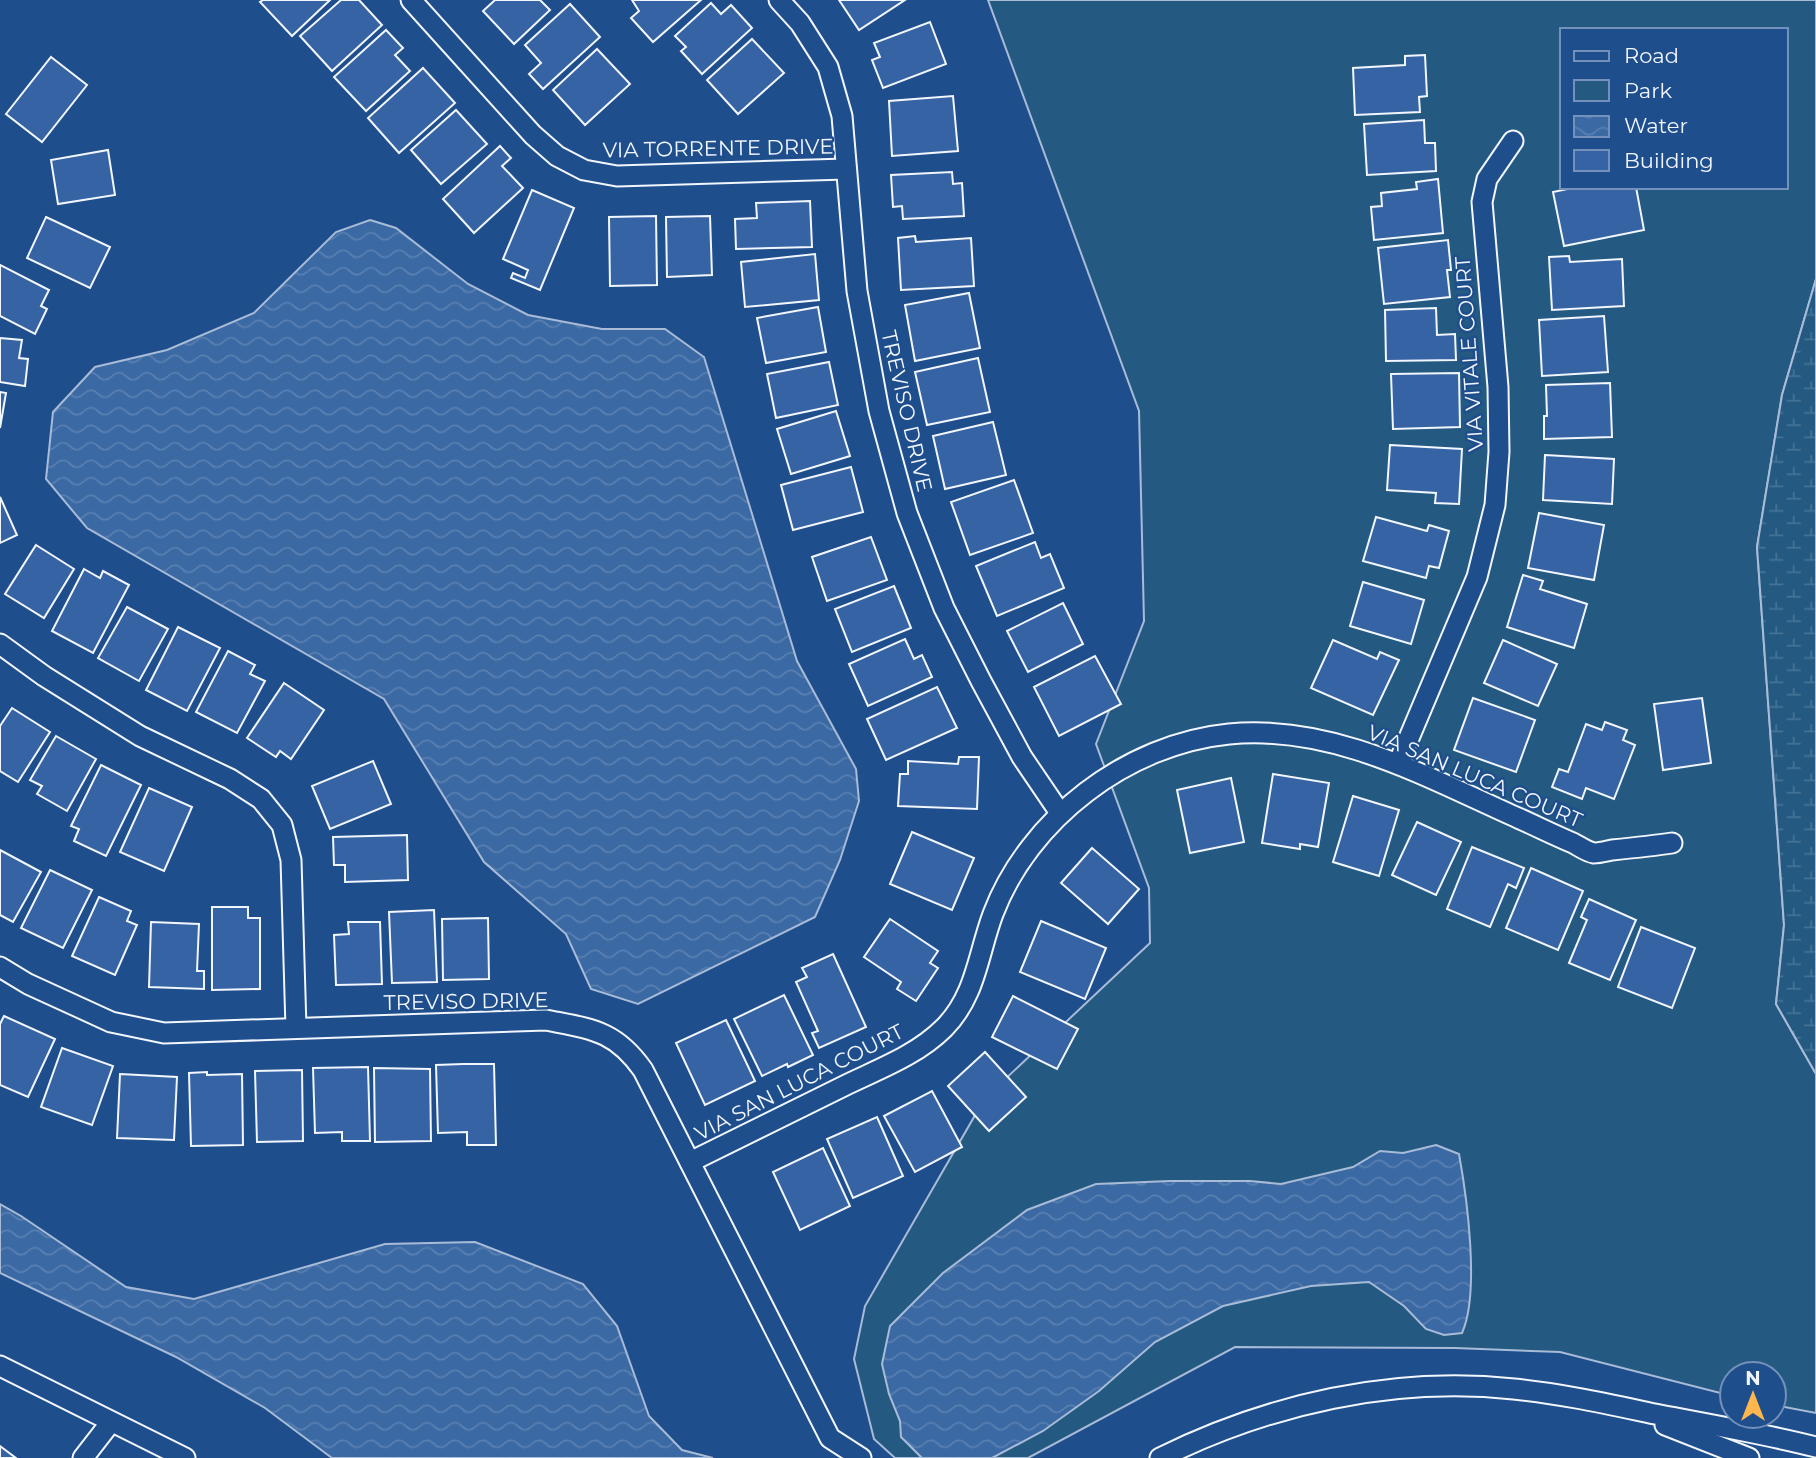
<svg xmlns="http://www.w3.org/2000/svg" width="1816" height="1458" viewBox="0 0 1816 1458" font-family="Montserrat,sans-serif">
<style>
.green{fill:#245a82;stroke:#a8bbd7;stroke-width:2;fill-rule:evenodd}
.wetland{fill:url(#wetland-marsh);stroke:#a8bbd7;stroke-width:2}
.water{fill:url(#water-waves);stroke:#a8bbd7;stroke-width:2}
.building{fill:#3563a3;stroke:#f2f6ff;stroke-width:2}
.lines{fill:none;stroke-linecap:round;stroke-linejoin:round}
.street-casing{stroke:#f2f6ff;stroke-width:23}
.street{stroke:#1f4e8c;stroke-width:19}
.labels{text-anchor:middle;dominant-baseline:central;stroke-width:5;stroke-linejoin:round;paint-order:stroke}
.street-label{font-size:21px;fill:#f2f6ff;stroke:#1f4e8c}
</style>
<defs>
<pattern id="wetland-marsh" width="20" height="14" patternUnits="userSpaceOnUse" patternTransform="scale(1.75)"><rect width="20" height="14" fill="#245a82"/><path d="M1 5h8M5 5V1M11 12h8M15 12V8" fill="none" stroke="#447295"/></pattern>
<pattern id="water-waves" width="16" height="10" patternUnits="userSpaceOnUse" patternTransform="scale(1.75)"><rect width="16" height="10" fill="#3b69a3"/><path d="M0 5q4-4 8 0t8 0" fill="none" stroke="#587fb1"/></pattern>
</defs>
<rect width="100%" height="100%" fill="#1f4e8c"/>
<path class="green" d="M988,0H1816V279L1782,395L1757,547L1784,925L1776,1004L1816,1074V1413L1774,1405V1374H1732V1396L1560,1352L1455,1348L1235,1347L1028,1458H895L874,1439L854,1359L865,1306L985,1098L1150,943L1149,888L1096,744L1144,621L1139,411ZM1562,30H1786V187H1562Z"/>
<polygon class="wetland" points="1816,279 1816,1074 1776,1004 1784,925 1757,547 1782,395"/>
<g class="water">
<polygon points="370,220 396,228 468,284 528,315 602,329 665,329 704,357 797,661 856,769 859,801 840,860 815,917 638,1004 591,989 566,934 484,862 384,699 87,528 46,479 53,412 95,367 167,350 254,313 336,232"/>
<path d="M1436,1145L1459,1154C1467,1198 1480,1293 1462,1333L1444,1335L1426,1329L1404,1306L1369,1282L1311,1286L1223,1306L1155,1342L1099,1391L1043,1431L992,1458H922L901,1437L900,1421L889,1394L882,1364L890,1326L943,1273L1027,1210L1096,1184L1170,1181H1250L1281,1184L1353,1167L1380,1151L1403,1153Z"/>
<polygon points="0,1204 21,1216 126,1287 194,1299 385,1244 475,1242 583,1284 617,1326 649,1416 682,1450 713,1458 332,1458 265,1408 176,1357 0,1273"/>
</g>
<g class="building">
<polygon points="263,0 330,0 292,36 260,2"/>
<polygon points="341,0 359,0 382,25 332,71 300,36"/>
<polygon points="495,0 540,0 550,10 514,44 483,11"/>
<polygon points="701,0 653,42 631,18 639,11 632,0"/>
<polygon points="839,0 905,0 859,30"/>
<polygon points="711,3 721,14 731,5 752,28 702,74 681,51 686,47 675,36"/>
<polygon points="570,4 600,37 543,89 529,74 541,63 525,45"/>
<polygon points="930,22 946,64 883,88 872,60 880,57 874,43"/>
<polygon points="386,30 403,48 395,55 410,71 366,111 334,77"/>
<polygon points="752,39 784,73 738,114 707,80"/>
<polygon points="597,49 630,84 585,125 553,90"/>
<polygon points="1425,55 1427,96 1419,97 1420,112 1355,115 1353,68 1405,65 1405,56"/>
<polygon points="51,57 87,85 42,142 6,114"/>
<polygon points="423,68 455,103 399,153 368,118"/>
<polygon points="953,96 958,151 892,156 889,101"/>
<polygon points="456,110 487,144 441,184 411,150"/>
<polygon points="1424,120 1425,143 1435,143 1436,171 1367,175 1364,124"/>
<polygon points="500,146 511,158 502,166 523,188 474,233 443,199"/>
<polygon points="108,150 115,195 58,204 51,160"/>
<polygon points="952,172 953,184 962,183 964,216 903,219 902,206 893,207 891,175"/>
<polygon points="1438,179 1443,233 1374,240 1371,207 1382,206 1381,193 1417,189 1416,182"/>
<polygon points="1577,187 1636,187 1644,230 1564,246 1553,192"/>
<polygon points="532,190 574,208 540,290 511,278 513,273 525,278 528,270 503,259"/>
<polygon points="810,201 812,247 736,249 735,219 757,218 756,203"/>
<polygon points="656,216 657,285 610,286 609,217"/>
<polygon points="710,216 712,275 667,277 666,217"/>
<polygon points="46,217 110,247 90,288 27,258"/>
<polygon points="915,236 916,242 971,238 974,286 901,290 898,238"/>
<polygon points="1448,240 1451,270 1447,270 1450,297 1384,304 1378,248"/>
<polygon points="815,254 819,300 745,307 741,262"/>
<polygon points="1569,256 1570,262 1622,259 1624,306 1552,310 1549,257"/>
<polygon points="0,265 49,290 41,306 47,309 35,334 0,316"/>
<polygon points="969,293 980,348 915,361 905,305"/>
<polygon points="818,307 826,352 766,363 757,318"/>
<polygon points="1436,308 1437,335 1455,334 1456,360 1386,361 1385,310"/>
<polygon points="1604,316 1608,372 1542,376 1539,320"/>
<polygon points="0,338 22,340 19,358 28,359 25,386 0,382"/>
<polygon points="978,358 990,412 927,425 915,372"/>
<polygon points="829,362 838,405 776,418 767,374"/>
<polygon points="1459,373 1460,427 1393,429 1391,374"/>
<polygon points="1610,383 1612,437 1544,439 1544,416 1547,416 1546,385"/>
<polygon points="0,392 6,393 0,428"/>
<polygon points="836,411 850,456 791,474 777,429"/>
<polygon points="993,422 1006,475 945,489 933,436"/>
<polygon points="1390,445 1462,449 1459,504 1435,503 1436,493 1387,490"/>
<polygon points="1545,455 1614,459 1612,504 1543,500"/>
<polygon points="851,467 863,512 793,530 781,485"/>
<polygon points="1014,480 1033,533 970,555 951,502"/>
<polygon points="0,497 17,535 0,543"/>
<polygon points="1539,513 1604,525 1594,580 1528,568"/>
<polygon points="1376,517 1427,531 1429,525 1449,531 1439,568 1429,566 1426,578 1363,561"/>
<polygon points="871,537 887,580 827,601 812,557"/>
<polygon points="1035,542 1041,558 1050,554 1064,588 997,616 976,566"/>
<polygon points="36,545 74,569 44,618 5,594"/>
<polygon points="84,569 100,578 103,571 129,585 93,653 52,631"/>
<polygon points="1523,575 1543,581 1540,589 1587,604 1574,648 1507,627"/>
<polygon points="1363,582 1424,600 1411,644 1350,626"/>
<polygon points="894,586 911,628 852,652 835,609"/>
<polygon points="1063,603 1083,644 1028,672 1007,631"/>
<polygon points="127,607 168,629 139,681 98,658"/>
<polygon points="178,627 220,648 187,711 146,690"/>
<polygon points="905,639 914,659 922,655 932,677 868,706 849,664"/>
<polygon points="1333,640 1377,659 1380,652 1399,660 1373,715 1311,688"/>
<polygon points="1503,640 1557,664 1538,706 1484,683"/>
<polygon points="228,651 255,665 250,674 265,681 237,733 196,712"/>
<polygon points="1095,656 1121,704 1059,736 1034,687"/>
<polygon points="284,683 324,710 291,759 280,751 276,757 247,738"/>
<polygon points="937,687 957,728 886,760 867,719"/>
<polygon points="1473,698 1535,720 1516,772 1454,750"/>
<polygon points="1702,698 1711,763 1663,770 1654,704"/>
<polygon points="12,708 50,732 18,782 0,771 0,726"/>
<polygon points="1605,722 1627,730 1623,740 1635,745 1614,799 1586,788 1582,799 1552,787 1559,769 1568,772 1586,724 1602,730"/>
<polygon points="56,736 96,759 67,811 37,794 42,786 30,780"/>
<polygon points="959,757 979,757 977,809 898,806 900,774 908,774 908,761 958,764"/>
<polygon points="373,761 391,804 330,829 312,786"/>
<polygon points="101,765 141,785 106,856 74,841 79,829 71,826"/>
<polygon points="1273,774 1329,783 1318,847 1300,844 1300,849 1262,843"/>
<polygon points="1231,778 1244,842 1190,853 1177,790"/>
<polygon points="149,788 192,807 164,871 120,852"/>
<polygon points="1353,796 1399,810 1379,876 1333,862"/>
<polygon points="1417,822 1461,842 1436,895 1392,875"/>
<polygon points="912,832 974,858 952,910 890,884"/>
<polygon points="407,835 408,880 345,882 345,865 334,865 333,837"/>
<polygon points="1472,847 1524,868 1516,888 1508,884 1490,927 1447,909"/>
<polygon points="1092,848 1139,889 1108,924 1061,883"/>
<polygon points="0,850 41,872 13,922 0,915"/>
<polygon points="1531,868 1583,891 1558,950 1506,928"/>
<polygon points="50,870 92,890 63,948 21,928"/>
<polygon points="99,897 131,911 127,921 137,925 115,975 72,956"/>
<polygon points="1589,899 1636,920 1610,980 1569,963 1587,920 1581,917"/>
<polygon points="212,907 248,907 248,918 260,918 260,989 212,990"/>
<polygon points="434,910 437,982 392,983 389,912"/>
<polygon points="488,918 489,979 443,980 442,919"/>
<polygon points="890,919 938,951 930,963 938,968 916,1001 897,989 901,982 864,957"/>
<polygon points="1041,921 1106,948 1085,999 1020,972"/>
<polygon points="151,922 199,924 197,971 204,971 204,989 149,987"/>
<polygon points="348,922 380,922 382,984 336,985 334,935 349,934"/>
<polygon points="1641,927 1695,948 1672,1008 1618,987"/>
<polygon points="833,954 866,1027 819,1048 812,1033 818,1031 796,982 807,977 802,968"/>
<polygon points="784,995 813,1055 788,1067 787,1064 762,1076 734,1019"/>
<polygon points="1013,996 1078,1029 1057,1069 992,1037"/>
<polygon points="4,1016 55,1039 28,1097 0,1085 0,1024"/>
<polygon points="726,1020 755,1081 705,1105 676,1043"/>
<polygon points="62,1048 113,1066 92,1125 41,1107"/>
<polygon points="985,1052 1026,1097 989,1131 948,1086"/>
<polygon points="463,1064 494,1064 496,1145 467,1145 467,1132 438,1133 436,1065"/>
<polygon points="368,1067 370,1141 342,1141 342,1132 315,1133 313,1068"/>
<polygon points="374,1068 430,1069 431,1141 375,1142"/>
<polygon points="302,1070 303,1141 257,1142 255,1071"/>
<polygon points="207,1072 207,1075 242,1074 243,1145 191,1146 189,1073"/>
<polygon points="120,1074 177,1077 174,1140 117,1138"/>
<polygon points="932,1091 962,1147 915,1172 884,1116"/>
<polygon points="877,1117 903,1176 853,1198 827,1139"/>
<polygon points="823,1148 850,1206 800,1230 773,1172"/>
<polygon points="0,1446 16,1458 0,1458"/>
</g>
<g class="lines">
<g class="street-casing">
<g id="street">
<polyline points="411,0 533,135 557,156 584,170 617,176 846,169"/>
<polyline points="779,0 800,23 828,67 842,116 857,291 879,411 907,513 944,608 981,681 1022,757 1060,813"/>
<polyline points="0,644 44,676 140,736 230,779 261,799 282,825 291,860 296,1028"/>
<polyline points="1398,764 1477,577 1495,505 1499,452 1498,387 1482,202 1487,179 1513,141"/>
<path d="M0,967L28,984L111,1022L164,1033L546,1020C591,1029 615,1030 643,1070L830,1438L861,1458"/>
<path d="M690,1162C742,1136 794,1111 846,1085C879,1069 917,1055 944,1028C976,996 978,954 993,914C1029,819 1127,744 1229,734C1333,724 1426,777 1518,818C1536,826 1554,835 1573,843C1579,846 1587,852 1594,853C1599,853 1607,851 1612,850C1632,848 1652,846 1672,843"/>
<polyline points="0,1366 185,1458"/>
<polyline points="1665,1425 1749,1458"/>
<polyline points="83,1458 111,1422"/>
<path d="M1160,1458C1269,1404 1393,1376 1514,1389C1564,1394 1612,1405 1660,1415C1712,1425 1765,1434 1816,1447"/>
</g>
</g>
<use href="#street" class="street"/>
</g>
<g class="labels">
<g class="street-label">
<text transform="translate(718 148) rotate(-1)">VIA TORRENTE DRIVE</text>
<text transform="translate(1469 354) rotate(-94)">VIA VITALE COURT</text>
<text transform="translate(907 411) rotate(77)">TREVISO DRIVE</text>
<text transform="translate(1475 776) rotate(23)">VIA SAN LUCA COURT</text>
<text transform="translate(466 1001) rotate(-1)">TREVISO DRIVE</text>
<text transform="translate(799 1082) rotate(-27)">VIA SAN LUCA COURT</text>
</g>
</g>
<rect x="1560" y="28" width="228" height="161" fill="#1f4e8c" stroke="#7391ba" stroke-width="2"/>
<rect x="1574" y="51" width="35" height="10" fill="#1f4e8c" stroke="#7391ba" stroke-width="2"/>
<text x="1624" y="63" font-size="21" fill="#f2f6ff">Road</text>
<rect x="1574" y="80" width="35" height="21" fill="#245a82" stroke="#7391ba" stroke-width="2"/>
<text x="1624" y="98" font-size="21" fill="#f2f6ff">Park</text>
<rect x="1574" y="116" width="35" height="21" fill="url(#water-waves)" stroke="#7391ba" stroke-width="2"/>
<text x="1624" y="133" font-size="21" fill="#f2f6ff">Water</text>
<rect x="1574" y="150" width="35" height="21" fill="#3563a3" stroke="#7391ba" stroke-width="2"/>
<text x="1624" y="168" font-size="21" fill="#f2f6ff">Building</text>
<g transform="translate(1753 1395)"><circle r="33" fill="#1f4e8c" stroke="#7391ba" stroke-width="2"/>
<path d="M0-5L12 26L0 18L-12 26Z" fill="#ffb74d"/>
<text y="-10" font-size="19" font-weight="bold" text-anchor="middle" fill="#f2f6ff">N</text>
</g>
</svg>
